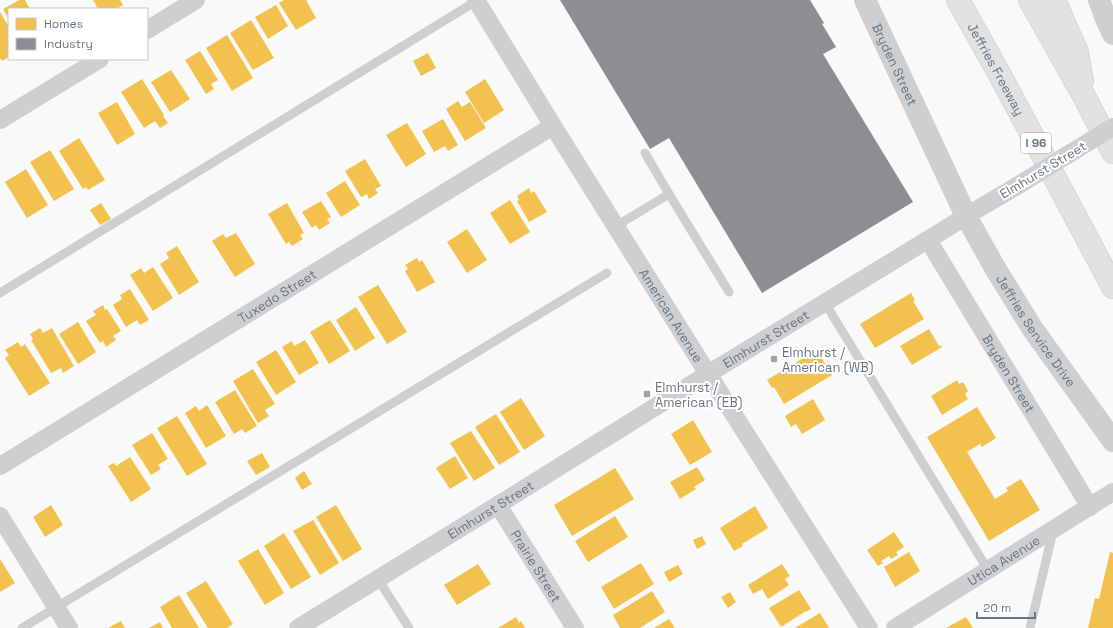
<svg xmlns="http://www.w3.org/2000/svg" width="1113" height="628" viewBox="0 0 1113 628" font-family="'Space Grotesk',sans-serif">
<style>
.homes{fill:#f2c14e}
.industry{fill:#8d8d92}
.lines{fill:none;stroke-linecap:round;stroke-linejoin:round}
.motorway-casing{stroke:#d5d6d6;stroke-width:24}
.service{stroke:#cecfd0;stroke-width:9}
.minor{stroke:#cecfd0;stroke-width:18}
.tertiary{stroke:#cecfd0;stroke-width:22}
.motorway{stroke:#e1e2e2;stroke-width:22}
.minor-bridge{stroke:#cecfd0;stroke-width:18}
.poi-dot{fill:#99a4ac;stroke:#fff;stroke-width:1.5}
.labels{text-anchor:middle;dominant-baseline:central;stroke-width:4;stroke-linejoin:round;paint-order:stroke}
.shield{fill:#fff;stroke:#939fa8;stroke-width:1}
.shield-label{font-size:12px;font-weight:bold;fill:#657683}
.street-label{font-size:13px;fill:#657683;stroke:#fff}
.poi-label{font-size:13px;fill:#657683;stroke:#fff;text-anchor:start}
</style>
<rect width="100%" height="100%" fill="#f9f9f9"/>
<g class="homes">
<polygon points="19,0 25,0 30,9 9,9 9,19 3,9"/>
<polygon points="93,0 120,0 123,5 116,9 98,9"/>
<polygon points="284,0 306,0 316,18 296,30 279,3"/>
<polygon points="276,5 288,26 268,39 255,17"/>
<polygon points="0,12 9,27 9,57 2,61 0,58"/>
<polygon points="251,20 274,58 253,70 230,33"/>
<polygon points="227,35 253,78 232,91 206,48"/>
<polygon points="200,51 218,80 211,84 214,89 206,94 185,60"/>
<polygon points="428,53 436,68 421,76 413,61"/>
<polygon points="171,70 190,99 170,112 151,82"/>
<polygon points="142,79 164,115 163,116 168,123 160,128 155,121 144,128 121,92"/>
<polygon points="485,79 504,110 484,123 465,92"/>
<polygon points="458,101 462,107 470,102 486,128 465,141 446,109"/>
<polygon points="117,102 135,134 117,145 98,113"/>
<polygon points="443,119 458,145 448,151 445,146 434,152 422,131"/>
<polygon points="407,123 426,154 406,167 386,135"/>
<polygon points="79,138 105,180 88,190 86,187 83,189 59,151"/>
<polygon points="50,150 74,189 54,201 30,162"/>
<polygon points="365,159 381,186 375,189 378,193 369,199 367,194 361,197 345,171"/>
<polygon points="26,169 48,205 27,218 5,182"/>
<polygon points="345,181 360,205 341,217 326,193"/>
<polygon points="529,188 531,193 534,191 547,212 529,222 517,201 519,200 517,196"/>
<polygon points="510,200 530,232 510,244 490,213"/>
<polygon points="321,201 331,217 327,219 330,223 319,230 316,225 312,228 302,212"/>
<polygon points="101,203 111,219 100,225 90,210"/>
<polygon points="287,203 304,233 300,235 303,239 292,246 289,242 286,244 268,214"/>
<polygon points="467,229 487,260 467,273 447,242"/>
<polygon points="236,233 255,264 235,277 212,241 223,234 226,238"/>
<polygon points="177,246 199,282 179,295 160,264 169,258 166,253"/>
<polygon points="417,258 419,262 422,260 435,282 417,292 405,271 408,269 405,265"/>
<polygon points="153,267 173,298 153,311 130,275 141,268 144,273"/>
<polygon points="378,285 407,332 387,344 358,297"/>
<polygon points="130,289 149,320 140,325 137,320 126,327 113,305 122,299 120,295"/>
<polygon points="911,293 915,300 913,301 924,319 875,348 860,324"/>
<polygon points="103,305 105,310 107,309 121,331 113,336 116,340 106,347 103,341 100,343 86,321 96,315 93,311"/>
<polygon points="356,307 375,338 355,351 336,320"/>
<polygon points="330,320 350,351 329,364 310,332"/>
<polygon points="78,322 96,352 78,364 59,334"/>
<polygon points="40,328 43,333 52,328 74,366 63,373 61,368 51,373 31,340 33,339 30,334"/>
<polygon points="929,329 939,346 941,345 942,347 912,365 900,346"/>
<polygon points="305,340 319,363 299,375 282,347 292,341 294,346"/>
<polygon points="18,342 21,347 25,344 50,383 29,396 5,358 9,355 5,350"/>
<polygon points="818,349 822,354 820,355 832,375 784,404 774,387 772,388 767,380"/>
<polygon points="276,350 296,382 276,395 256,362"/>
<polygon points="253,369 275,404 265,410 269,416 258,423 233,381"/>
<polygon points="957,380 959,384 963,382 968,391 965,394 968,399 942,415 931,396"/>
<polygon points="235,390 257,426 245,433 242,429 234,434 215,402"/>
<polygon points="521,398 545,436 524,450 500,412"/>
<polygon points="813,399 825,420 802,434 796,424 791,427 785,416"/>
<polygon points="207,405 226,436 206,448 185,413 196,406 199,411"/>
<polygon points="977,407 996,438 982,447 980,444 967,452 995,499 1008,491 1006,488 1021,479 1040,510 989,541 927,437"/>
<polygon points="496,414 520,452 499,465 475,427"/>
<polygon points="177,416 207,464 187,476 157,428"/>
<polygon points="693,420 712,452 690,465 671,434"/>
<polygon points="471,431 495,468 474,481 450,443"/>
<polygon points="152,433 168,459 158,465 161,469 151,475 132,445"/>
<polygon points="262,453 270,467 256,475 247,461"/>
<polygon points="455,456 468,478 450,489 436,468"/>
<polygon points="130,457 151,489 131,502 108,466 114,463 116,466"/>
<polygon points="697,467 705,480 694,487 696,489 680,499 670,482"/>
<polygon points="615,468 634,499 572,536 554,505"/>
<polygon points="304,471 312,484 302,490 295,478"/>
<polygon points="51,505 63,525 45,537 33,517"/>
<polygon points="336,505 362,549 343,561 316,517"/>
<polygon points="755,506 768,528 742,544 743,546 734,551 720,528"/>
<polygon points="615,516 628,537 588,562 575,541"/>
<polygon points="313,520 339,563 320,575 293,531"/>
<polygon points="894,532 904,547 896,552 898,555 891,559 889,556 881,561 883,563 878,566 867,550"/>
<polygon points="284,533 311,577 291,589 264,546"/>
<polygon points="702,536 706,544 697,549 693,540"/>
<polygon points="258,549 284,593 265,605 238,561"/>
<polygon points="909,552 920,571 895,587 884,567"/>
<polygon points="1110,552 1113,553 1113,628 1088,628 1095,598 1099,599"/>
<polygon points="0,559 15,583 0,592"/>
<polygon points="641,563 654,584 614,609 601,587"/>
<polygon points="478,564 491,584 457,605 444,585"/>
<polygon points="782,564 790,576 785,579 789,585 768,599 762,589 753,594 748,585"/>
<polygon points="678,565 683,574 669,582 664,572"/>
<polygon points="206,581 233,624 227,628 208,628 186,593"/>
<polygon points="799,590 811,609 806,612 806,611 781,627 769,608"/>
<polygon points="652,591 665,612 640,628 620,628 613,615"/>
<polygon points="730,592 736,602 728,608 721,597"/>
<polygon points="179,595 199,628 172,628 160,607"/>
<polygon points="820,613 829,628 795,628"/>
<polygon points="516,617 519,623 521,621 525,628 498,628"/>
<polygon points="966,617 973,628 946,628"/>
<polygon points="669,619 675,628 654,628"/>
<polygon points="121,621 125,628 108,628"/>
<polygon points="160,622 163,628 149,628"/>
</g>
<polygon class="industry" points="560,0 810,0 824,23 822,24 836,47 823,54 913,202 762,293 669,138 650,149"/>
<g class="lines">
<g class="motorway-casing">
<g id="motorway">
<path id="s8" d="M958,0L1001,77L1113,287"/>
<polyline points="1030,0 1085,98 1113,152"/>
<polyline points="1054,0 1077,52 1082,81"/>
</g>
</g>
<g class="service">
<polyline points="669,194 729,292"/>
<polyline points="616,226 669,194 645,153"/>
<polyline points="0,293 478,0"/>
<polyline points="825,303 988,570"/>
<polyline points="378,579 409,628"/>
<polyline points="22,628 607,273"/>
<polyline points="1030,628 1053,531"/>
</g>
<g class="minor">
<path id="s1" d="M476,0L553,126L698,358L869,628"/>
<polyline points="147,30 196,0"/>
<polyline points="0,120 100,59"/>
<path id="s2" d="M928,240L1090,507"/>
<path id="s3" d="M0,466L553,126"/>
<path id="s4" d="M498,505L575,628"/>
<polyline points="0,516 69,628"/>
<path id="s5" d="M298,628L498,505L708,374L947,228L966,216L1017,186"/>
<path id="s6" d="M895,628L1113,492"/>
</g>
<g class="tertiary">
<path id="s7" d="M865,0L966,216L995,268L1032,328L1113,441"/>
<polyline points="1099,0 1106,19 1113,34"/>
</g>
<use href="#motorway" class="motorway"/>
<polyline class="minor-bridge" points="1017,186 1113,127"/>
</g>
<g class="poi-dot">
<rect x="770" y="355" width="8" height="8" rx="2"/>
<rect x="643" y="390" width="8" height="8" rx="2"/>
</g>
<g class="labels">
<rect class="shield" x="1021" y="133" width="30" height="20" rx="3"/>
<g class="shield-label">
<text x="1036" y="143">I 96</text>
</g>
<g class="street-label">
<text stroke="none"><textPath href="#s7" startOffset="71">Bryden Street</textPath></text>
<text stroke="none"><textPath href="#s8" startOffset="79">Jeffries Freeway</textPath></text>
<text transform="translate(1043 170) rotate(-31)">Elmhurst Street</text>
<text stroke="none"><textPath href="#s3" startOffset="325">Tuxedo Street</textPath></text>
<text stroke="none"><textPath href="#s1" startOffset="371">American Avenue</textPath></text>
<text stroke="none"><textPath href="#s7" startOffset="373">Jeffries Service Drive</textPath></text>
<text stroke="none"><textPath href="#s5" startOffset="550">Elmhurst Street</textPath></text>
<text stroke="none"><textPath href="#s2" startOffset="156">Bryden Street</textPath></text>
<text stroke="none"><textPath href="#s5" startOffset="226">Elmhurst Street</textPath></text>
<text stroke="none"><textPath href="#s6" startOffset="128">Utica Avenue</textPath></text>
<text stroke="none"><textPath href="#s4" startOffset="72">Prairie Street</textPath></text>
</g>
<g class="poi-label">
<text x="782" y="352">Elmhurst /<tspan x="782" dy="15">American (WB)</tspan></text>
<text x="655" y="387">Elmhurst /<tspan x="655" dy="15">American (EB)</tspan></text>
</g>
</g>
<rect x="8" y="8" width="140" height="52" fill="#ffffff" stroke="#c1c8cd"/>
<rect x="16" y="18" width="20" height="12" fill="#f2c14e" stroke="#c1c8cd"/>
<text x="44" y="28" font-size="12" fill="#657683">Homes</text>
<rect x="16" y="38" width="20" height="12" fill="#8d8d92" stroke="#c1c8cd"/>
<text x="44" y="48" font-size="12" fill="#657683">Industry</text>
<path d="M977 612v6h58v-6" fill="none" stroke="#657683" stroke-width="2"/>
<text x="983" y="612" font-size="12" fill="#657683" stroke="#ffffff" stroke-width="3" paint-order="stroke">20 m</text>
</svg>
